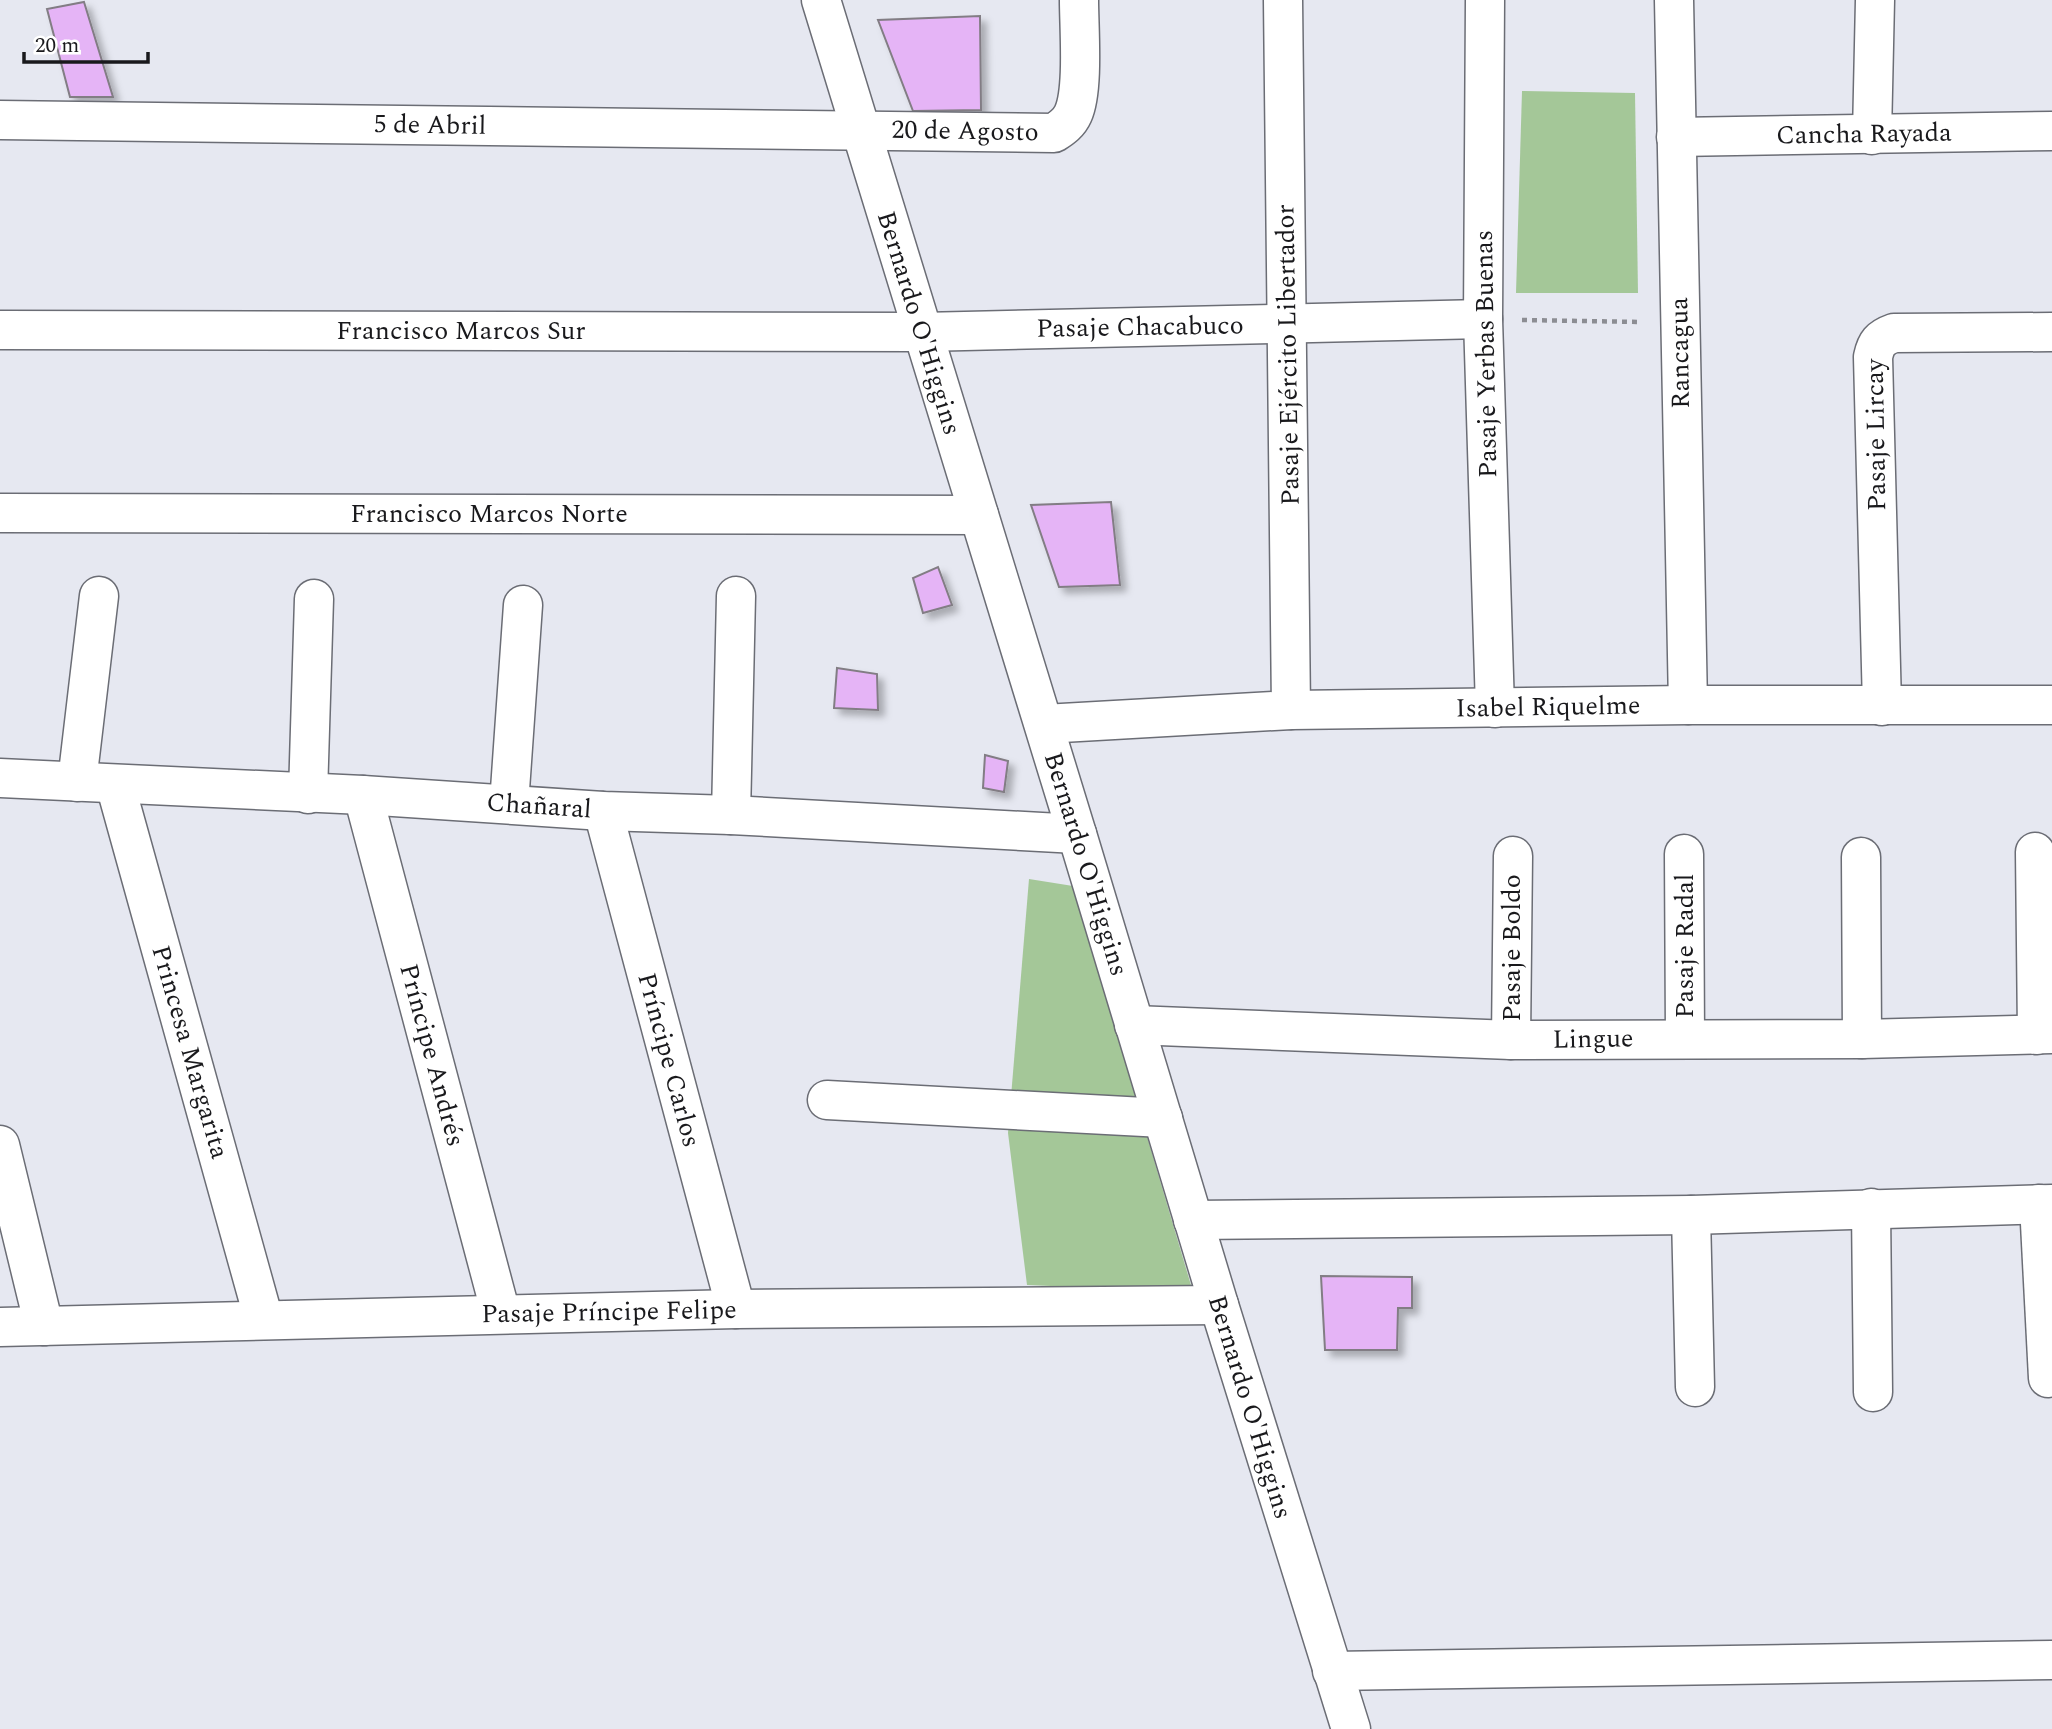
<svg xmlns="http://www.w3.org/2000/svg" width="2052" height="1729" viewBox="0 0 2052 1729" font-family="Spectral,serif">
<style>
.green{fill:#a4c798}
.building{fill:#e5b4f6;stroke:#827d84;stroke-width:2;filter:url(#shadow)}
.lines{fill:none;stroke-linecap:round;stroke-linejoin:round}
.minor-casing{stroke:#6b6d75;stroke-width:41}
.tertiary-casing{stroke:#6b6d75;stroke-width:41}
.path{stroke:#8c8d93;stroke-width:4.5;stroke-dasharray:5 5;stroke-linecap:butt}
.minor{stroke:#fff;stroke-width:38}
.tertiary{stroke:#fff;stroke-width:38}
.labels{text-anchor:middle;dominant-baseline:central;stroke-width:5;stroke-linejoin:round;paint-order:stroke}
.street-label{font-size:26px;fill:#19191c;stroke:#fff}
</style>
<defs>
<filter id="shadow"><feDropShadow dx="6" dy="6" stdDeviation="3.5" flood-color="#0004"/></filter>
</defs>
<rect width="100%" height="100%" fill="#e6e8f1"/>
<g class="green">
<polygon points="1522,91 1635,93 1638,293 1516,293"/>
<polygon points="1029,879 1073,886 1193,1292 1027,1285 1008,1133"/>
</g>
<g class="building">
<polygon points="84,2 113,97 70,97 47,9"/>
<polygon points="980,16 981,110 913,111 878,20"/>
<polygon points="1111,502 1120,585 1059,587 1031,505"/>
<polygon points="938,567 952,605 923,613 913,578"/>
<polygon points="837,668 877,674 878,710 834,708"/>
<polygon points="985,755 1008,761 1004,792 983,788"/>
<polygon points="1321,1276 1412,1277 1412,1308 1398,1308 1397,1350 1325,1350"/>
</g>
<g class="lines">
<g class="minor-casing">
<g id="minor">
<polyline points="1283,0 1291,710"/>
<polyline points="1485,0 1483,319 1495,708"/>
<polyline points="1674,0 1688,705"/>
<path d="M0,120L1054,133C1062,128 1069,123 1073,114C1084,90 1079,29 1079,0"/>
<polyline points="1872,135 1875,0"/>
<polyline points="1676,137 2052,131"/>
<polyline points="0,330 922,332 1483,319"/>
<polyline points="0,513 979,515"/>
<path d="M1882,706L1873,357C1876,343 1880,338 1894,333L2052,332"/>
<polyline points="1044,724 1291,710 1688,705 2052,705"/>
<polyline points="77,782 99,596"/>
<polyline points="115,784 264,1320"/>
<polyline points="308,794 314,599"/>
<polyline points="363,795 501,1314"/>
<polyline points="509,804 523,605"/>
<polyline points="603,811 736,1309"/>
<polyline points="731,815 736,596"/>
<polyline points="1077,834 1219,1305 1351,1729"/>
<polyline points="2035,852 2037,1035"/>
<polyline points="1684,854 1685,1038"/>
<polyline points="1861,857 1862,1039"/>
<polyline points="1134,1025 1511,1040 1862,1039 2052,1034"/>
<polyline points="1511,1040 1513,856"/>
<polyline points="827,1100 1163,1118"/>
<polyline points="0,1145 44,1326"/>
<polyline points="2039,1204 2048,1378"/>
<polyline points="1871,1208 1873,1392"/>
<polyline points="1691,1215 1695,1387"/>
<polyline points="1193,1220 1691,1215 2052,1204"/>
<polyline points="0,1327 736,1309 1219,1305"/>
<polyline points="1332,1671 2052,1660"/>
</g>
</g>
<g class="tertiary-casing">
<polyline id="tertiary" points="0,778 363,795 603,811 731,815 1077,834 821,0"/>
</g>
<polyline class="path" points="1522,320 1640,322"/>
<use href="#minor" class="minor"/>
<use href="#tertiary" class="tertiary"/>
</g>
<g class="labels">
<g class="street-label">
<text transform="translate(430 125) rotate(1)">5 de Abril</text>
<text transform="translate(965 131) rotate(1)">20 de Agosto</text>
<text transform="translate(1864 134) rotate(-1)">Cancha Rayada</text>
<text transform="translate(919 323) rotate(73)">Bernardo O'Higgins</text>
<text transform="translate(1140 327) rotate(-1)">Pasaje Chacabuco</text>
<text x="461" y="331">Francisco Marcos Sur</text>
<text transform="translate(1680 353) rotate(-91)">Rancagua</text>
<text transform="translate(1486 354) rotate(-91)">Pasaje Yerbas Buenas</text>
<text transform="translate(1288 355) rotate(-91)">Pasaje Ejército Libertador</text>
<text transform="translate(1876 435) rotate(-91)">Pasaje Lircay</text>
<text x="489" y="514">Francisco Marcos Norte</text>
<text transform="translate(1548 707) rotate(-1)">Isabel Riquelme</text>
<text transform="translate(539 806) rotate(4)">Chañaral</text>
<text transform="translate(1086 864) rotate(73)">Bernardo O'Higgins</text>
<text transform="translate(1685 946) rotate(-90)">Pasaje Radal</text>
<text transform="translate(1512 948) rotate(-90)">Pasaje Boldo</text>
<text transform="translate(1593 1039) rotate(-1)">Lingue</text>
<text transform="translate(190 1052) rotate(74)">Princesa Margarita</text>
<text transform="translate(432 1055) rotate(75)">Príncipe Andrés</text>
<text transform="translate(669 1060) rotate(75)">Príncipe Carlos</text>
<text transform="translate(609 1312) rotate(-1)">Pasaje Príncipe Felipe</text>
<text transform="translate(1250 1407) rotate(73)">Bernardo O'Higgins</text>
</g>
</g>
<path d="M24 52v10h124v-10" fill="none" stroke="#19191c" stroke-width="3.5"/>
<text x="35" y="52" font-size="21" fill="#19191c" stroke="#ffffff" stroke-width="5" paint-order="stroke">20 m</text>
</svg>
